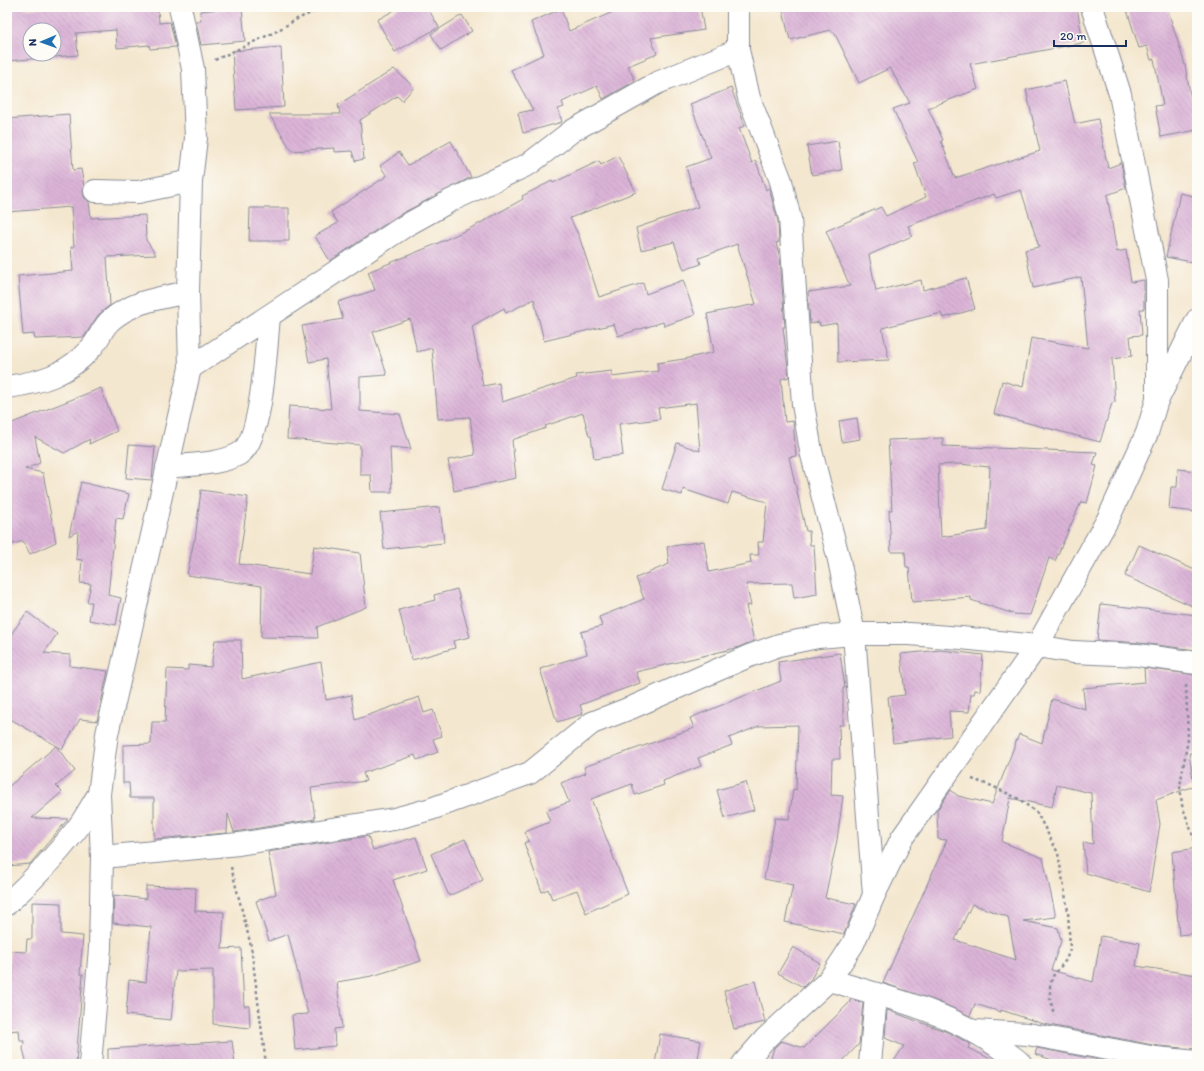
<svg xmlns="http://www.w3.org/2000/svg" width="1204" height="1071" viewBox="0 0 1204 1071" font-family="Itim,sans-serif">
<style>
.building{fill:url(#building-back-hatch);fill-rule:evenodd}
.lines{fill:none;stroke-linecap:round;stroke-linejoin:round}
.minor-casing{stroke:#888b96;stroke-width:24}
.path{stroke:#888b96;stroke-width:2.5;stroke-dasharray:3 3;stroke-linecap:butt}
.minor{stroke:#fff;stroke-width:22}
</style>
<defs>
<pattern id="building-back-hatch" width="6" height="6" patternUnits="userSpaceOnUse"><rect width="6" height="6" fill="#dbb4d7"/><path d="M-1 5l2 2M0 0l6 6M5-1l2 2" fill="none" stroke="#bb9bbb"/></pattern>
</defs>
<rect width="100%" height="100%" fill="#fdfcf7"/>
<filter id="ink" filterUnits="userSpaceOnUse"><feTurbulence type="fractalNoise" baseFrequency=".025" numOctaves="2"/><feDisplacementMap in="SourceGraphic" scale="8" xChannelSelector="R" yChannelSelector="G"/><feConvolveMatrix kernelMatrix="1 2 1 2 8 2 1 2 1" color-interpolation-filters="sRGB"/></filter>
<filter id="wash" filterUnits="userSpaceOnUse"><feTurbulence type="fractalNoise" baseFrequency=".012" numOctaves="4" result="noise"/><feDisplacementMap in="SourceGraphic" scale="16" xChannelSelector="R" yChannelSelector="G"/><feGaussianBlur stdDeviation="0.9" result="paint"/><feColorMatrix in="noise" values="0 0 0 0 0 0 0 0 0 0 0 0 0 0 0 0 0 1.4 0 .05"/><feComposite in="paint" operator="in"/></filter>
<g filter="url(#wash)">
<rect width="100%" height="100%" fill="#f4e7cf"/>
<g id="blocks">
<g class="building">
<path d="M7,7H25V9L56,7H129V11L158,9L159,23L170,22L176,47L150,49L149,45L117,48L116,30L76,33L78,55L7,61ZM30,30H54V54H30Z"/>
<polygon points="242,7 245,41 201,45 196,21 201,21 200,11"/>
<polygon points="400,7 427,7 439,27 395,52 377,20"/>
<polygon points="611,7 700,7 704,30 651,38 657,54 628,66 635,81 603,99 597,86 562,102 564,107 558,109 562,122 523,133 518,113 533,110 511,70 544,54 531,22 561,9 569,31 613,12"/>
<polygon points="782,7 1077,7 1083,43 970,64 978,89 928,108 943,140 941,141 955,178 1040,151 1026,90 1065,81 1075,124 1098,119 1108,168 1121,163 1126,188 1107,195 1117,252 1126,250 1131,282 1144,280 1144,309 1140,309 1142,335 1130,336 1132,356 1112,359 1115,402 1112,403 1100,442 994,414 1002,381 1023,387 1031,338 1088,348 1081,277 1033,288 1025,250 1039,247 1021,190 996,198 994,194 908,226 912,236 869,255 876,291 921,280 923,290 966,278 975,309 943,318 941,313 882,328 889,360 838,362 837,323 820,326 819,322 810,324 808,292 850,286 826,231 881,207 886,216 926,197 914,163 918,162 893,109 910,103 890,68 859,83 834,32 832,32 831,30 790,40"/>
<polygon points="1126,7 1167,7 1185,65 1191,99 1197,98 1197,130 1161,137 1155,106 1163,105 1154,59 1151,60 1147,46 1139,48"/>
<polygon points="462,15 472,31 441,50 431,34"/>
<polygon points="281,47 284,107 236,110 232,51"/>
<polygon points="394,69 414,87 402,101 397,96 360,120 364,159 355,161 352,151 334,152 334,148 292,151 269,114 340,114 338,105"/>
<polygon points="731,88 745,126 739,128 752,163 756,161 766,190 769,188 778,221 779,242 776,243 780,258 785,327 783,327 789,377 781,379 785,422 793,421 796,456 789,457 806,531 809,531 810,545 814,545 817,594 794,598 792,583 746,584 751,605 746,606 754,641 736,648 636,672 640,683 580,705 583,714 557,722 540,669 587,654 581,632 602,626 599,617 644,599 636,578 669,564 667,547 704,541 709,572 751,563 750,555 759,555 758,542 763,542 767,502 732,492 728,504 683,489 682,495 662,489 677,443 700,451 696,403 658,408 660,419 619,424 623,455 594,459 591,436 589,436 583,413 545,426 546,428 512,440 516,478 454,491 448,460 475,455 470,417 438,419 432,348 417,352 410,319 373,332 387,375 360,377 360,411 400,414 411,449 390,447 392,492 372,492 371,475 360,475 360,445 287,439 289,406 331,409 326,359 309,362 302,326 343,319 338,302 375,290 368,272 434,245 475,226 523,199 522,196 552,181 553,183 599,161 601,165 618,156 636,192 570,218 579,236 599,297 643,283 646,294 683,280 695,315 664,326 663,322 618,336 614,324 544,341 534,299 506,313 504,308 472,326 483,386 499,383 502,402 577,378 576,375 612,371 612,377 658,371 657,363 684,359 714,352 707,314 756,304 737,244 699,258 701,264 684,270 674,242 641,250 636,228 698,207 686,167 711,158 690,104"/>
<polygon points="69,114 73,170 81,169 84,186 83,191 84,197 89,202 91,218 145,215 146,240 156,255 107,257 110,305 98,315 84,337 35,339 34,334 23,335 18,276 73,271 71,247 74,247 71,207 7,212 7,119"/>
<polygon points="451,141 471,177 399,215 330,261 315,236 338,223 331,212 387,176 380,166 399,152 408,165"/>
<polygon points="838,141 842,170 812,175 807,146"/>
<polygon points="1180,193 1197,197 1197,263 1166,257"/>
<polygon points="250,208 289,208 289,241 249,241"/>
<polygon points="101,388 117,431 89,444 90,439 64,453 35,437 40,463 25,469 43,473 56,542 30,554 23,541 7,546 7,425"/>
<polygon points="857,418 860,439 842,442 839,421"/>
<path d="M943,438V446L1097,452L1093,465L1097,466L1087,503L1081,502L1055,561L1049,558L1030,615L1014,614L971,600V597L912,602L909,567H906L905,552H891L889,510H892L888,440ZM959,464L990,467L987,530L941,537L938,465Z"/>
<polygon points="129,445 155,447 152,480 126,478"/>
<polygon points="1178,469 1197,471 1197,512 1169,509 1171,487 1177,487"/>
<polygon points="81,482 129,494 123,519 116,518 108,595 121,598 116,625 89,620 92,602 87,602 91,584 80,583 82,560 76,559 78,531 69,536"/>
<polygon points="201,490 248,497 239,564 310,574 314,546 360,553 366,607 317,627 318,638 261,637 262,586 187,575 194,540 195,540"/>
<polygon points="440,507 444,543 384,549 380,513"/>
<polygon points="1139,545 1197,571 1197,608 1125,576"/>
<polygon points="457,589 470,637 453,641 455,648 412,660 399,610 435,600 434,595"/>
<polygon points="1101,604 1197,615 1197,650 1140,643 1097,640"/>
<polygon points="27,612 57,634 44,653 70,655 70,666 108,671 97,721 80,719 62,749 7,717 7,640"/>
<polygon points="215,640 241,640 242,679 321,662 326,700 351,695 355,720 419,697 424,713 433,710 442,736 433,739 438,752 417,760 415,755 363,773 366,781 311,788 315,819 234,832 228,814 227,833 154,839 154,798 130,798 129,783 123,783 123,745 151,744 152,722 165,722 167,669 188,670 188,665 211,667"/>
<polygon points="941,650 983,655 980,691 975,690 974,694 971,694 969,712 949,711 951,736 893,743 888,697 905,695 901,654"/>
<polygon points="840,653 845,688 843,688 843,725 839,725 840,759 832,759 831,795 843,796 837,840 825,898 856,904 844,934 785,922 793,885 764,879 775,818 789,819 793,789 796,790 798,725 759,726 729,738 732,745 698,758 701,766 663,781 664,785 635,795 632,784 591,799 628,894 586,913 577,890 552,899 548,889 542,892 524,843 529,841 525,832 550,822 546,811 569,802 561,783 586,773 584,767 694,728 690,718 781,681 778,662"/>
<path d="M1144,668L1197,675V753H1189L1194,786L1156,800L1160,824L1149,892L1086,873L1083,842L1093,844L1091,793L1057,785L1052,807L1010,798L1002,842L1043,858L1056,917L1023,921L1058,928L1061,941L1051,970L1093,982L1101,936L1140,943L1136,966L1197,975V1049L1158,1046L1044,1024L1001,1010V1012L975,1004L970,1016L939,1002L883,983L947,840L938,839L937,810L951,790L958,796L992,804L1019,734L1042,743L1052,699L1085,709L1083,688L1145,682ZM972,904L1008,917L1016,960L955,940Z"/>
<polygon points="56,746 75,771 56,786 62,792 32,818 68,819 30,864 7,866 7,788"/>
<polygon points="746,782 754,810 725,818 717,790"/>
<polygon points="368,836 373,850 416,837 427,869 393,880 421,961 372,976 337,982 342,1028 334,1029 335,1046 295,1050 292,1015 308,1014 288,934 269,941 256,901 276,894 268,852"/>
<polygon points="465,839 483,880 449,896 431,854"/>
<polygon points="1197,848 1197,933 1179,935 1172,852"/>
<polygon points="146,886 196,888 195,911 224,912 222,949 241,948 244,1006 249,1006 250,1028 213,1024 213,970 176,971 171,1020 126,1015 129,980 146,982 151,927 113,923 114,895 146,899"/>
<polygon points="32,902 61,903 61,934 83,936 80,974 83,974 76,1064 27,1064 23,1049 24,1041 20,1041 19,1030 7,1031 7,1008 9,1008 7,979 10,951 26,952 27,939 32,939"/>
<polygon points="793,947 820,963 811,979 803,987 778,973"/>
<polygon points="755,981 765,1022 734,1029 724,991"/>
<polygon points="851,999 863,1003 859,1044 840,1064 769,1064 774,1048 781,1041 804,1048 849,1003"/>
<polygon points="887,1010 950,1033 970,1044 968,1048 1001,1064 892,1064 904,1046 885,1038"/>
<polygon points="660,1034 701,1041 697,1064 655,1064"/>
<polygon points="232,1041 235,1064 108,1064 108,1049"/>
<polygon points="1037,1048 1120,1064 1064,1064 1035,1054"/>
</g>
</g>
</g>
<g filter="url(#ink)">
<use href="#blocks" fill-opacity="0" stroke="#888b96" stroke-width="1"/>
<g class="lines">
<g class="minor-casing">
<g id="minor">
<polyline points="738,7 738,50 749,98 781,181 790,219 803,404 811,451 839,560 854,634 874,895"/>
<polyline points="95,191 138,192 191,181"/>
<polyline points="190,368 405,226 450,201 529,164 572,131 657,83 738,50"/>
<path d="M7,387C42,382 67,375 91,348C99,340 102,327 111,320C133,301 160,298 188,292"/>
<polyline points="1159,397 1197,320"/>
<path d="M167,467C190,464 219,465 239,454C263,441 266,344 269,317"/>
<polyline points="102,857 239,844 394,819 431,809 530,773 592,723 633,707 749,656 779,645 818,637 854,634 909,634 961,638 1037,646 1073,652 1138,655 1197,663"/>
<path d="M7,904C32,881 55,857 76,830C85,819 91,806 99,794"/>
<path d="M829,980C886,997 944,1010 994,1044C1003,1050 1013,1056 1021,1064"/>
<polyline points="975,1031 1028,1034 1156,1058 1197,1062"/>
<polyline points="90,1064 100,948 102,857 99,794 107,734 190,368 188,292 191,181 196,138 193,69 180,7"/>
<polyline points="743,1064 766,1038 829,980 840,964 853,944 874,895 902,838 1037,646 1109,517 1147,433 1157,400 1157,280 1120,94 1092,7"/>
<polyline points="870,1064 876,995"/>
</g>
</g>
<g class="path">
<polyline points="215,60 275,32 297,19 326,7"/>
<polyline points="1186,685 1188,739 1180,786 1182,805 1197,847"/>
<polyline points="972,779 992,786 1019,799 1037,813 1058,853 1068,911 1070,949 1066,960 1053,976 1050,986 1050,998 1054,1015"/>
<polyline points="231,867 251,946 266,1064"/>
</g>
<use href="#minor" class="minor"/>
</g>
</g>
<rect width="1204" height="1071" fill="none" stroke="#fdfcf7" stroke-width="24"/>
<g transform="translate(42 42) rotate(268)"><circle r="19" fill="#fdfcf7" stroke="#a3aaba"/>
<path d="M0-3L7 15L0 10L-7 15Z" fill="#1f6fb2"/>
<text y="-6" font-size="11" font-weight="bold" text-anchor="middle" fill="#1b2f5e">N</text>
</g>
<path d="M1054 40v6h72v-6" fill="none" stroke="#1b2f5e" stroke-width="2"/>
<text x="1060" y="40" font-size="12" fill="#1b2f5e" stroke="#fdfcf7" stroke-width="3" paint-order="stroke">20 m</text>
</svg>
